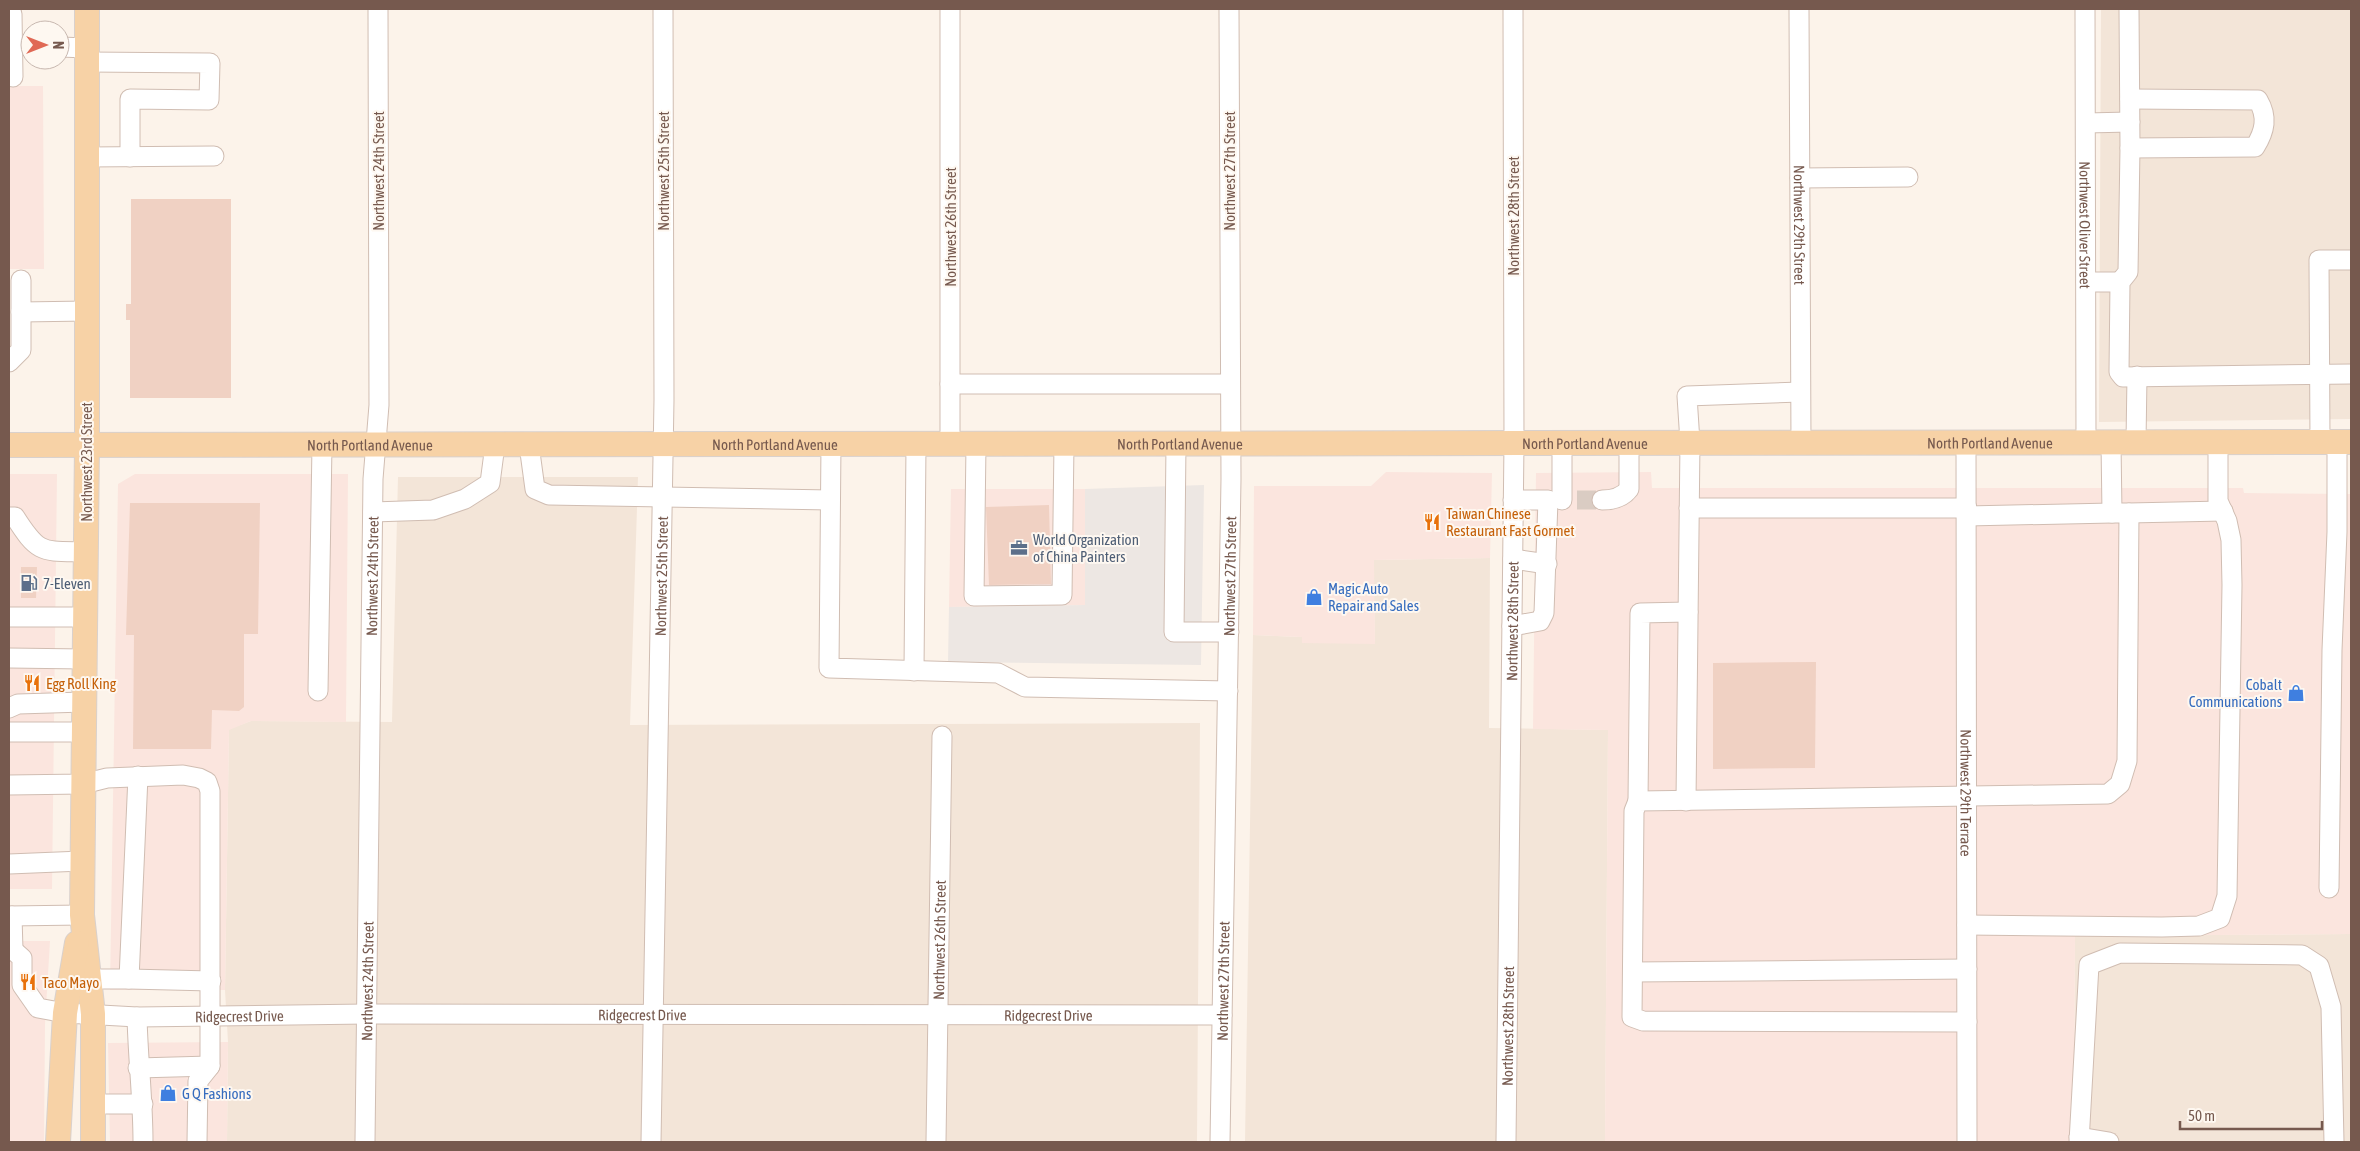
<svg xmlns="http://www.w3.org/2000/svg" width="2360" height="1151" viewBox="0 0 2360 1151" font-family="'Asap Condensed',sans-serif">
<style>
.residential{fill:#f3e5d8}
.commercial{fill:#fbe5de}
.industrial{fill:#ede7e3}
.building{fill:#f0d1c3}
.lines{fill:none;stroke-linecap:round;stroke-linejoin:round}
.minor-tunnel{stroke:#daccc3;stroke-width:19;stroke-dasharray:19 9;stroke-linecap:butt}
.minor-casing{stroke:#d0bdb2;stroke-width:21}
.major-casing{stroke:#d9d1cd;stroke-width:26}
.minor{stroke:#fff;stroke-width:19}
.major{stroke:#f7d2a6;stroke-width:24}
.labels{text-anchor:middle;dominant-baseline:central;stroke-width:4;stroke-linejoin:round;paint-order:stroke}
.street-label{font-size:15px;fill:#76594e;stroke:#fef8f1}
.food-label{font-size:15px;fill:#c56008;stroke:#fef8f1;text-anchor:start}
.service-label{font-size:15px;fill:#4e5e75;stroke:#fef8f1;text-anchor:start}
.shop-label{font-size:15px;fill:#366cbe;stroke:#fef8f1;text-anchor:start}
</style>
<rect width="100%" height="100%" fill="#fcf3ea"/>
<g class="residential">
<polygon points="2101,9 2351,9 2351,419 2099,422"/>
<polygon points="398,477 638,477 630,725 1200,723 1197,1142 227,1142 228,1042 225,990 229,729 251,721 392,722"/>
<polygon points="1490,558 1489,728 1608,730 1605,1142 1245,1142 1253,635 1302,637 1302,643 1375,643 1373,560"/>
<polygon points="2351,934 2351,1142 2074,1142 2075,936"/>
</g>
<g class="commercial">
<polygon points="9,86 43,86 44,269 9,269"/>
<polygon points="1386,472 1492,473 1490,558 1374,560 1375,644 1302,643 1302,637 1253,635 1254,486 1371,486"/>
<polygon points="1651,472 1652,488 2243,488 2244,493 2351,494 2351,934 2075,936 2074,1142 1605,1142 1608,730 1533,729 1536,473"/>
<polygon points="9,474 57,474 52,889 9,889"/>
<polygon points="135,474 348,474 346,722 251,721 229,730 225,990 110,990 118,484"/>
<polygon points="951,489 1085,489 1085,605 949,607"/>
<polygon points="9,941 50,941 45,1024 44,1142 9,1142"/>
<polygon points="228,1042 227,1142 110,1142 108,1043"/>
</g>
<polygon class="industrial" points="1204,485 1201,665 948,662 949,607 1085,605 1085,489"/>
<g class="building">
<polygon points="131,199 231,199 231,398 130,398 130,320 126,320 126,304 131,304"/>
<polygon points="130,503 260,503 258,634 244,634 244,707 239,711 212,710 211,749 133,749 134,635 126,635"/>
<polygon points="1049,505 1051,584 989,585 986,507"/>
<polygon points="21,567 37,567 36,598 21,598"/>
<polygon points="1816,662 1815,768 1713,769 1713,663"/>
</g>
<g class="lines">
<polyline class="minor-tunnel" points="1577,500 1602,500"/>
<g class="minor-casing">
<g id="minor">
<polyline points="950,9 950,445"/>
<path id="s1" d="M1799,9L1801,442"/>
<path id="s2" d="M2085,9L2086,443"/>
<polyline points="2129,9 2130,148 2128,272 2120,282 2119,372 2123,377 2351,374"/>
<polyline points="12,14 13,77"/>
<polyline points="60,47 87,48"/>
<polyline points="87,62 210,63 209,100 130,99 130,157"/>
<path d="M2130,99L2258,100C2268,117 2265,131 2255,147L2130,148"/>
<polyline points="2086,123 2130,122"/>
<polyline points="87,157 214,156"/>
<polyline points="1800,178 1908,177"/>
<polyline points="2086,282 2120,282"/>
<polyline points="21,312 87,311"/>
<polyline points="9,362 21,350 21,280"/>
<polyline points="950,384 1229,384"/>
<polyline points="2136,442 2137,376"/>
<polyline points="2320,442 2319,260 2351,260"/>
<polyline points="1562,443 1562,500"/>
<path id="s3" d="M1966,443L1967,1142"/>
<polyline points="831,444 829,668 998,673 1025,687 1228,691"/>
<polyline points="1176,444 1174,632 1229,632"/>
<polyline points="529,445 535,489 549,495 830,500"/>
<polyline points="976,445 974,596 1062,595 1064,444"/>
<path d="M1602,500C1612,500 1623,497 1629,489V443"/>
<polyline points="1689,508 1967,508"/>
<polyline points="373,512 433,510 465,499 490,483 495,445"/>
<polyline points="2129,513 2223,511"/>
<polyline points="1967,516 2112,513 2111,443"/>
<path d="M9,517H15C39,555 42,551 86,552"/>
<polyline points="1513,559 1547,564"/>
<polyline points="9,617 85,617"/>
<polyline points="1512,626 1540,621 1544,613 1548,500 1513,500"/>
<polyline points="9,658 84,659"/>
<polyline points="914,671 916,445"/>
<polyline points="318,691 322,445"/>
<polyline points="9,708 18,704 84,702"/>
<polyline points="9,732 84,732"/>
<polyline points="9,785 83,784 107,778 183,775 199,778 207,782 210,791 210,1066 198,1081 197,1142"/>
<polyline points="1638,801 1640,613 1688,612"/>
<polyline points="1686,801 1690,442 1687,396 1800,392"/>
<polyline points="9,864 82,861"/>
<polyline points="2329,888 2332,650 2337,532 2337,442"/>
<polyline points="9,916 82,915"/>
<polyline points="1967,925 2162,927 2199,926 2220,918 2227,896 2232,585 2231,540 2227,521 2218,501 2218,442"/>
<polyline points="9,950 13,950 12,916"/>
<path id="s4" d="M13,950L22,958V985L38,1008L65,1013L137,1017L367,1014L1222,1015"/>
<polyline points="1633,972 1967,969"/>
<polyline points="89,979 129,979 138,776"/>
<polyline points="129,979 211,981"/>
<path d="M137,1017C138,1059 143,1100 143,1142"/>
<polyline points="1967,1022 1643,1021 1632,1017 1634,811 1638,801 2108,794 2120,784 2127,761 2129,513 2112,513"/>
<polyline points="138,1068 210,1066"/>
<polyline points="92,1104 143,1104"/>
<polyline points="2079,1137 2109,1142"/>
<path id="s5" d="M365,1142L373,479L379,405L378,9"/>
<path id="s6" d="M651,1142L664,400L663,9"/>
<path id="s7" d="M936,1142L942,736"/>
<path id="s8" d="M1220,1142L1231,479L1229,9"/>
<path id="s9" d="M1506,1142L1514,443L1513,9"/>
<polyline points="2079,1142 2089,965 2120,953 2302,955 2319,966 2331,1007 2334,1142"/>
</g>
</g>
<g class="major-casing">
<g id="major">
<polyline points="87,9 87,445 82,915 93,1014 93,1142"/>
<path id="s10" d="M9,445L2351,442"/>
<polyline points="58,1142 65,1013 77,943"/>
</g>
</g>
<use href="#minor" class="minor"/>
<use href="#major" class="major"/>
</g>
<defs>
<g id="restaurant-bare" transform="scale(1.35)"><path d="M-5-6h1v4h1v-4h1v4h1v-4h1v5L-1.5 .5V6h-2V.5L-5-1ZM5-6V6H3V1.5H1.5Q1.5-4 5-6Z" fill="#e8710a" stroke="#fef8f1" stroke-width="2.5" paint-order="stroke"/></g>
<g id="office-bare" transform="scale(1.35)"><path d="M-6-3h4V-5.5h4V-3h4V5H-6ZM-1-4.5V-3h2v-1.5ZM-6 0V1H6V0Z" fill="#5c6f8a" stroke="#fef8f1" stroke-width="2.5" paint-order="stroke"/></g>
<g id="fuel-bare" transform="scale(1.35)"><path d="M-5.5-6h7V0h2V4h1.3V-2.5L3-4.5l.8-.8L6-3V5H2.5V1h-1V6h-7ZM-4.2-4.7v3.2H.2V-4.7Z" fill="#5c6f8a" stroke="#fef8f1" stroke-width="2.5" paint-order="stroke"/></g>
<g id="shop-bare" transform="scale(1.35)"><path d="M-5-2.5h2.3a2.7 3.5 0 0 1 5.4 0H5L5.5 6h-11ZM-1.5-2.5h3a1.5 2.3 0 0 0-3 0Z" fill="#3f7fe0" stroke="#fef8f1" stroke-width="2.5" paint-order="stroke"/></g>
</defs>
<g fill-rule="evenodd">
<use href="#restaurant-bare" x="1432" y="522"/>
<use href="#office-bare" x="1019" y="548"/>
<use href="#fuel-bare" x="29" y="583"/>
<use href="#shop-bare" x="1314" y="597"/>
<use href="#restaurant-bare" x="32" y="683"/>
<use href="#shop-bare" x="2296" y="693"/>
<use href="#restaurant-bare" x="28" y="982"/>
<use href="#shop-bare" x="168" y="1093"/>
</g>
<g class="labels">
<g class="street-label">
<text transform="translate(378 171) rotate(-90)">Northwest 24th Street</text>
<text transform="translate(663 171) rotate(-90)">Northwest 25th Street</text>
<text transform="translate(1229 171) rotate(-90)">Northwest 27th Street</text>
<text transform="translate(1513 216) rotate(-90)">Northwest 28th Street</text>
<text stroke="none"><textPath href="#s1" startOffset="216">Northwest 29th Street</textPath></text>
<text stroke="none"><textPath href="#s2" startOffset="216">Northwest Oliver Street</textPath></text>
<text transform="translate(950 227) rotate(-90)">Northwest 26th Street</text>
<text stroke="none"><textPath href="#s10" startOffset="1576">North Portland Avenue</textPath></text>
<text stroke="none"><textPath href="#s10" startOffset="1981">North Portland Avenue</textPath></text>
<text stroke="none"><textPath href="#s10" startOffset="766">North Portland Avenue</textPath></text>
<text stroke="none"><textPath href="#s10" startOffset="1171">North Portland Avenue</textPath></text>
<text stroke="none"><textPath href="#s10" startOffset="361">North Portland Avenue</textPath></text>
<text transform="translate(86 462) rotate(-90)">Northwest 23rd Street</text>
<text stroke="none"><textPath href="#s5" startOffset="566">Northwest 24th Street</textPath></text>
<text stroke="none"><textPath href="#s6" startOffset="566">Northwest 25th Street</textPath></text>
<text stroke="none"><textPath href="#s8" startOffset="566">Northwest 27th Street</textPath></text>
<text stroke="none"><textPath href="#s9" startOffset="521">Northwest 28th Street</textPath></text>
<text stroke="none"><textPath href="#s3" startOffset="350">Northwest 29th Terrace</textPath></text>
<text stroke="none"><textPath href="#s7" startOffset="202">Northwest 26th Street</textPath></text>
<text stroke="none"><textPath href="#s5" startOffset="161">Northwest 24th Street</textPath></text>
<text stroke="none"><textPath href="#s8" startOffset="161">Northwest 27th Street</textPath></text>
<text stroke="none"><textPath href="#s4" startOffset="672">Ridgecrest Drive</textPath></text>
<text stroke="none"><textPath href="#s4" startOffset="1078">Ridgecrest Drive</textPath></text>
<text stroke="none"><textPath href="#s4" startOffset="269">Ridgecrest Drive</textPath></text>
<text stroke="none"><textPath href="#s9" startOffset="116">Northwest 28th Street</textPath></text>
</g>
<g class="food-label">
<text x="1446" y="513">Taiwan Chinese<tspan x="1446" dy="17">Restaurant Fast Gormet</tspan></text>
<text x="46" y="683">Egg Roll King</text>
<text x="42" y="982">Taco Mayo</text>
</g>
<g class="service-label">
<text x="1033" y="539">World Organization<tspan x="1033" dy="17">of China Painters</tspan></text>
<text x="43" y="583">7-Eleven</text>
</g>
<g class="shop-label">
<text x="1328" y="588">Magic Auto<tspan x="1328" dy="17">Repair and Sales</tspan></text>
<text x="2282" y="684" text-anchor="end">Cobalt<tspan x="2282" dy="17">Communications</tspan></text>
<text x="182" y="1093">G Q Fashions</text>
</g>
</g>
<rect width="2360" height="1151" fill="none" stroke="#76594e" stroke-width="20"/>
<g transform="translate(45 45) rotate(90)"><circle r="24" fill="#fef8f1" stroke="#c8b8b0"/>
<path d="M0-4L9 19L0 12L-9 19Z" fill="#e06955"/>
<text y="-8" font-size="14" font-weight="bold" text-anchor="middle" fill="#76594e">N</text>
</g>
<path d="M2180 1121v8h142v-8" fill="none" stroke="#76594e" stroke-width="2.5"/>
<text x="2188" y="1121" font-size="15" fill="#76594e" stroke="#fef8f1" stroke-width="4" paint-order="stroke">50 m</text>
</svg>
